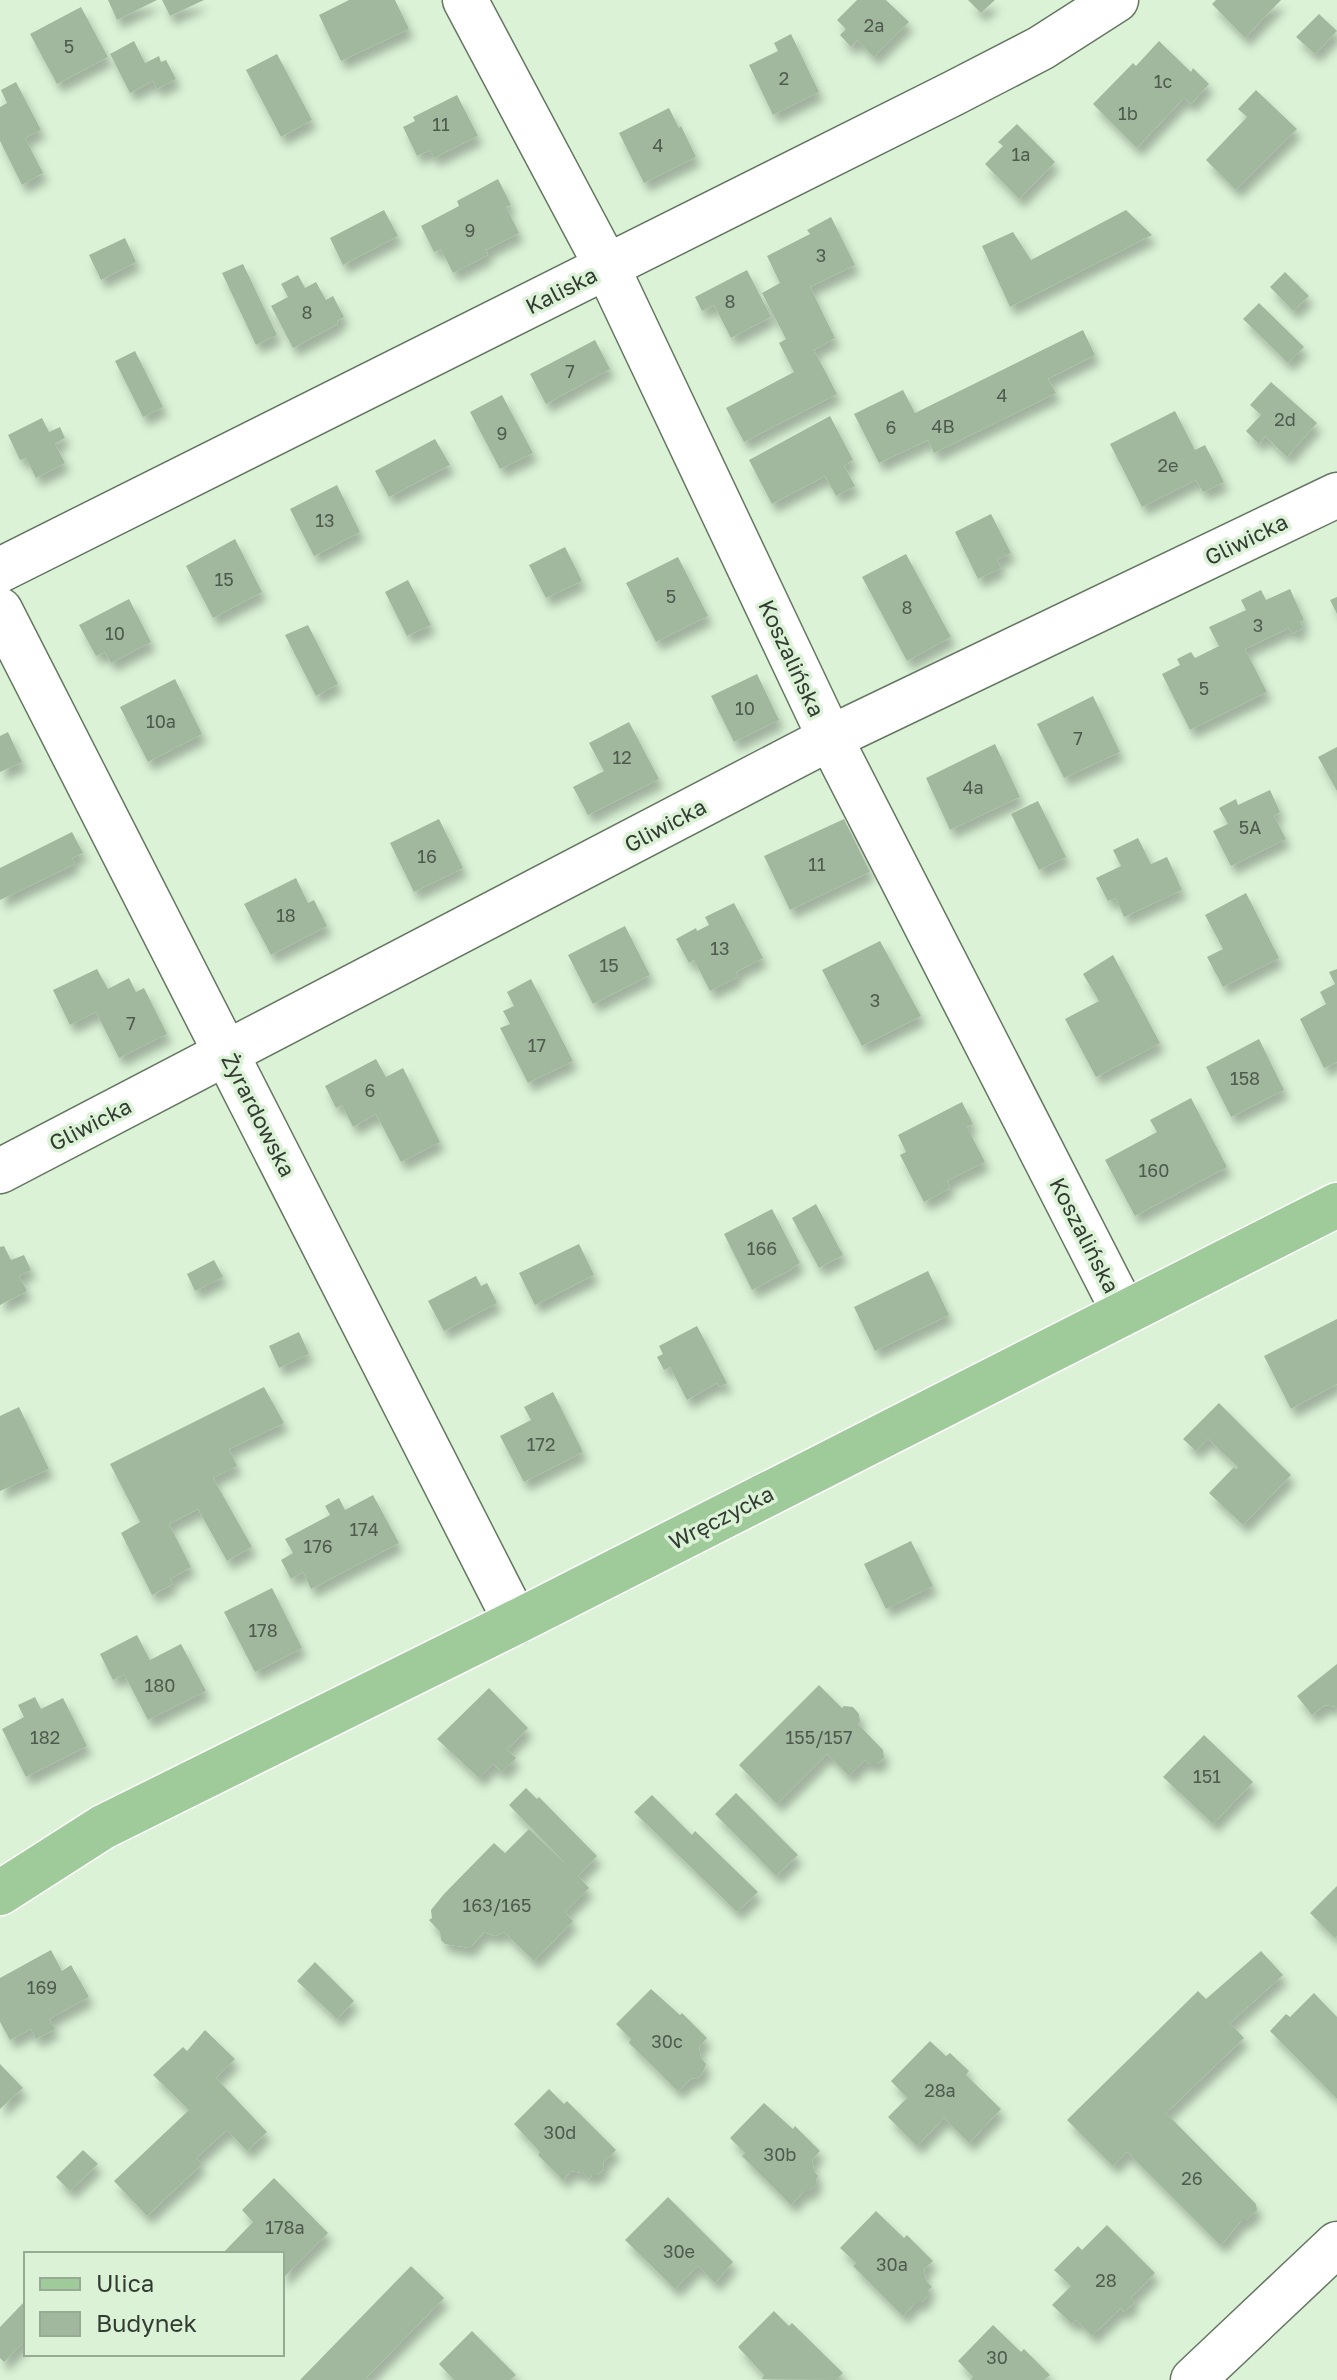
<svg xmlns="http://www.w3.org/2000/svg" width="1337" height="2380" viewBox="0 0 1337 2380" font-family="'Golos Text',sans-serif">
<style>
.building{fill:#a1b79e;filter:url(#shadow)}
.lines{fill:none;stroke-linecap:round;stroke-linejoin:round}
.minor-casing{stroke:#647861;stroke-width:47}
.major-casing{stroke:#fff;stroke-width:47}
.minor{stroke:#fff;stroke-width:44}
.major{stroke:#9fcb9a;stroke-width:44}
.labels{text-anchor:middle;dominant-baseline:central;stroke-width:7;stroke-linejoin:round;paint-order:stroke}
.number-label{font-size:18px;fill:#4e5b4d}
.street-label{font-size:22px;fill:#333c32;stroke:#dbf2d7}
</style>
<defs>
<filter id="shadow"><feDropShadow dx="5" dy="9" stdDeviation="4" flood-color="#0004"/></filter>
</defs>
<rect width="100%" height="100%" fill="#dbf2d7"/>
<g class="building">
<polygon points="108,0 157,0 117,20"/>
<polygon points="162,0 204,0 170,16"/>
<polygon points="349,0 395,0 409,29 341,61 319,15"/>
<polygon points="857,0 886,0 909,22 874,57 857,40 851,47 840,35 846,29 837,20"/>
<polygon points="968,0 995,0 981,13"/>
<polygon points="1216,0 1281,0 1245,38 1212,4"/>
<polygon points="81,7 108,57 57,84 30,34"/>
<polygon points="1319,14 1337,31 1315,54 1296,37"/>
<polygon points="791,34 819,92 773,115 749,65 778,51 774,43"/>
<polygon points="134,41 145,63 159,56 161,62 166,60 176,79 157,89 153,81 130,93 110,54"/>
<polygon points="1159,41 1191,72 1193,68 1209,84 1191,104 1184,98 1137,148 1093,104 1133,63 1136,66"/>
<polygon points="277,54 312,120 281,137 246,70"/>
<polygon points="16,82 41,130 25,138 43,173 22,185 0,141 0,107 7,103 1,90"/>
<polygon points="1256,90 1297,129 1236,190 1206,160 1247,117 1238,109"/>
<polygon points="457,95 478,136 434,158 430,150 417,156 403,127 415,121 413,117"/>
<polygon points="669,108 679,128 681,126 696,157 644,183 619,133"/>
<polygon points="1017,124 1055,162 1019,199 985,164 1003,146 998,142"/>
<polygon points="498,179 511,205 506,207 519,233 486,250 488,255 453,273 441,249 434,252 421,226 459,206 457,201"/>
<polygon points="384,210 398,236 343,265 330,238"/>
<polygon points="1126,210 1152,235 1010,307 982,246 1013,232 1031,260"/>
<polygon points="831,217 855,265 810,287 835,338 814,350 837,394 744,442 726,408 794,372 779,343 786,339 762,293 780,283 767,256 810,234 807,230"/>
<polygon points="125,238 136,262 101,280 89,255"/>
<polygon points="243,264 277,335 256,345 222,273"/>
<polygon points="747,270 771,317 731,338 714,305 702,311 695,297"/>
<polygon points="1285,272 1309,296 1293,311 1270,287"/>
<polygon points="298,275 305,288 316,282 326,300 333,296 344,317 337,321 338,324 293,348 271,306 288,297 281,284"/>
<polygon points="1259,303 1304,347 1288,363 1243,319"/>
<polygon points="1083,330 1095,355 1048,379 1056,393 934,453 928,440 879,463 854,414 903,390 915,413"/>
<polygon points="595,340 610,369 546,404 530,374"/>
<polygon points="135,351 163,407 143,417 115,361"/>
<polygon points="1271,382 1317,423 1287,457 1265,436 1259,444 1246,431 1261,415 1250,405"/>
<polygon points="502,395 533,453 500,469 470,412"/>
<polygon points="1175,411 1195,450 1205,445 1224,482 1203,492 1196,480 1142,507 1110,444"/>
<polygon points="830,416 853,460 844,466 855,486 836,496 825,476 772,504 749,460"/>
<polygon points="42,418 49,432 60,427 65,438 55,444 65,463 36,478 26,458 20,460 8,435"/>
<polygon points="435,439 450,465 389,497 375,471"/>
<polygon points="337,485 360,532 314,556 290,509"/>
<polygon points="991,514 1011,553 997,560 1001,568 978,579 955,532"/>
<polygon points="235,539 262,592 213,618 186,566"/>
<polygon points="565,547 582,581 546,598 529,565"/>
<polygon points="906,554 951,637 907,661 862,577"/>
<polygon points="678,557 708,616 656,642 626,583"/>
<polygon points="408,580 431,625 407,636 385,592"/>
<polygon points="1290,589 1304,620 1300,622 1303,628 1292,634 1289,628 1245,649 1267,692 1190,730 1162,674 1180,665 1177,659 1191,652 1195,658 1219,646 1209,627 1246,610 1241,600 1261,590 1266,600"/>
<polygon points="1337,597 1337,614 1330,600"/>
<polygon points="129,599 151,642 111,663 105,652 96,656 79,625"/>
<polygon points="308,625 338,684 316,696 285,635"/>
<polygon points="757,674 779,720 734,742 711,696"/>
<polygon points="175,679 202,734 148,762 120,707"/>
<polygon points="1093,696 1120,752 1064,778 1037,724"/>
<polygon points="629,722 659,779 588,815 573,787 604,771 589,743"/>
<polygon points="8,732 22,762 0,772 0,736"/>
<polygon points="995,744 1020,797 950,830 926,778"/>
<polygon points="1337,747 1337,791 1318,757"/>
<polygon points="1270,790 1280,812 1274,816 1286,839 1231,866 1213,831 1228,824 1219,808 1236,799 1238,805"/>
<polygon points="1038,801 1066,857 1039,870 1011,814"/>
<polygon points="439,819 463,868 414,892 390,843"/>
<polygon points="844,819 870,872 790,910 764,856"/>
<polygon points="72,832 83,853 72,858 75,864 0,900 0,868"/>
<polygon points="1138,838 1151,864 1167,857 1182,890 1124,917 1116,898 1108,901 1096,878 1121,866 1113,850"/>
<polygon points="296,878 308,903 314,900 327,926 271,955 244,904"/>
<polygon points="1246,893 1279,958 1223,987 1207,957 1223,949 1205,915"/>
<polygon points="734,903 763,958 736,972 738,977 710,991 694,960 689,963 676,939 696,928 697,931 709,925 705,917"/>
<polygon points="625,926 650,975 593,1004 568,955"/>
<polygon points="880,941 921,1016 862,1046 822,970"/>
<polygon points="1113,955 1160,1043 1096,1077 1065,1019 1099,1001 1083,974"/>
<polygon points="97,969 108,989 129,978 136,992 144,988 167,1034 119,1058 96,1012 70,1025 53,990"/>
<polygon points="1337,969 1337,1062 1324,1068 1300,1019 1326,1004 1320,992 1335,984 1329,972"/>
<polygon points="531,979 573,1061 528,1083 500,1028 510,1024 503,1011 514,1006 507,992"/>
<polygon points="1259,1039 1284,1090 1231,1117 1206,1067"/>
<polygon points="376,1059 386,1077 403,1068 440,1142 401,1162 376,1114 353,1127 342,1105 336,1108 325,1086"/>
<polygon points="1191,1098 1227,1167 1135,1216 1105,1160 1157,1132 1150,1120"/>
<polygon points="962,1102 973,1124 967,1127 985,1162 947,1181 950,1188 924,1202 900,1155 906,1152 898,1135"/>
<polygon points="816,1204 843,1255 819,1268 792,1218"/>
<polygon points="772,1209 800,1263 793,1267 794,1268 752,1290 724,1234"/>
<polygon points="579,1244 594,1275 535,1305 519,1273"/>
<polygon points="4,1246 11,1260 24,1255 31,1270 19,1276 27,1291 0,1305 0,1247"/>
<polygon points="214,1260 223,1277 195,1291 187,1274"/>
<polygon points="928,1271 949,1315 875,1351 854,1307"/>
<polygon points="476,1276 481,1286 487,1283 497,1303 444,1331 428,1301"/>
<polygon points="1337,1319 1337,1384 1291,1409 1264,1356"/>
<polygon points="697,1326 727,1383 720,1387 717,1383 687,1400 670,1367 664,1370 657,1357 663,1354 659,1346"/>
<polygon points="299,1332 309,1354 279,1368 269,1346"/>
<polygon points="264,1387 284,1423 229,1449 237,1466 213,1478 252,1547 227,1561 198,1509 169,1524 191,1567 170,1579 173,1584 152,1595 121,1533 140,1522 110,1464"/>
<polygon points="553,1392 583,1452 524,1482 500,1436 531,1420 524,1407"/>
<polygon points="1219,1403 1291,1475 1243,1525 1209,1493 1234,1467 1236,1469 1238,1467 1208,1439 1196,1451 1183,1439"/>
<polygon points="19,1407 49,1469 0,1491 0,1416"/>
<polygon points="373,1495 399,1543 311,1589 303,1572 291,1579 281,1560 293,1553 285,1539 330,1515 325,1506 339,1498 345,1510"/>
<polygon points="911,1541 933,1586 886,1609 864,1564"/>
<polygon points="272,1588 302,1648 255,1672 224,1612"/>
<polygon points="137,1635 150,1660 181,1644 206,1691 148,1720 124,1674 113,1680 100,1654"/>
<polygon points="1337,1664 1337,1707 1325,1705 1312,1715 1297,1696"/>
<polygon points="819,1685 842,1708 844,1706 853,1707 859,1714 860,1722 858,1724 883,1750 884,1758 877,1764 869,1764 865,1760 849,1776 827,1754 777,1804 739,1765"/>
<polygon points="489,1688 528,1728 507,1750 516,1758 502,1772 493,1764 479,1778 437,1739"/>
<polygon points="35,1697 41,1709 63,1698 87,1746 26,1777 2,1729 24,1717 18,1705"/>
<polygon points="1204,1735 1253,1782 1213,1824 1163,1777"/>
<polygon points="526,1788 537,1799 539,1797 597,1856 578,1876 589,1888 565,1912 573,1921 534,1961 504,1932 495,1936 484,1932 470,1948 445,1944 441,1940 440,1932 429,1920 432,1918 431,1910 444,1894 494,1843 505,1853 529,1829 567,1865 509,1805"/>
<polygon points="736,1793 798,1855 776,1876 715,1814"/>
<polygon points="652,1795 692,1835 695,1831 758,1892 737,1912 634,1812"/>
<polygon points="1337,1886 1337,1936 1335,1938 1310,1913"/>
<polygon points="51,1950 62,1971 71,1965 89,1997 49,2019 55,2029 36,2039 31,2029 10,2040 0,2022 0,1978"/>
<polygon points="1261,1951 1283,1975 1230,2023 1244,2038 1166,2113 1256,2204 1257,2210 1247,2220 1242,2220 1223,2243 1218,2243 1127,2152 1113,2166 1067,2120 1198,1991 1206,1999"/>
<polygon points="315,1962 354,2001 337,2019 297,1981"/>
<polygon points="651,1989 680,2015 682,2013 707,2038 699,2047 701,2058 706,2064 703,2072 697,2079 692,2078 678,2091 629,2043 631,2039 616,2024"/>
<polygon points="1314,1993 1337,2017 1337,2099 1270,2031 1286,2014 1290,2017"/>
<polygon points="205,2030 235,2059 216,2078 267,2132 247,2151 227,2130 196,2158 202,2164 147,2216 114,2181 189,2110 153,2075 183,2047 187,2051"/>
<polygon points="930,2041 946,2056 950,2053 969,2071 966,2075 1001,2109 969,2143 944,2118 917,2146 888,2117 907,2098 891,2081"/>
<polygon points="0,2064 23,2088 0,2109"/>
<polygon points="549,2089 564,2104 567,2101 616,2150 603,2163 604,2169 597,2175 592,2175 589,2179 583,2173 571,2171 563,2180 538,2155 540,2152 514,2124"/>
<polygon points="764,2103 793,2129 795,2126 820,2151 812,2160 814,2171 818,2176 816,2180 816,2185 810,2191 804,2191 791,2205 742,2156 745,2153 730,2138"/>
<polygon points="83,2150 98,2164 70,2191 56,2177"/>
<polygon points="274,2178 328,2233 282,2279 282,2254 222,2254 253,2222 242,2210"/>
<polygon points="668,2197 733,2262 715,2283 698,2266 675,2289 625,2240"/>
<polygon points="876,2211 904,2238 907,2235 933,2261 924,2269 926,2281 932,2287 928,2290 928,2295 922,2302 916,2302 903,2316 853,2266 856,2263 840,2248"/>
<polygon points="1107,2225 1155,2273 1131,2298 1135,2302 1124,2312 1121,2308 1092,2336 1076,2320 1072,2324 1052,2305 1071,2286 1054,2270 1078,2246 1082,2250"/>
<polygon points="411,2266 444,2298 367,2377 370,2380 300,2380"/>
<polygon points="26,2300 26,2340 4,2362 0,2358 0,2327"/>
<polygon points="774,2311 789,2326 792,2323 843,2373 836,2380 762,2379 764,2375 738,2347"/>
<polygon points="993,2325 1021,2352 1024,2349 1050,2375 1044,2380 970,2380 973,2377 958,2361"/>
<polygon points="472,2331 516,2375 510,2380 454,2380 439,2364"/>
</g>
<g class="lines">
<g class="minor-casing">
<g id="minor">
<polyline points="465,0 607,267 830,738 1124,1312"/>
<polyline points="0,570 954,93 1041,48 1116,0"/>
<polyline points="0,610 516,1622"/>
<polyline points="0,1171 830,738 1337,495"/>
<polyline points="1193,2380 1337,2244"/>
</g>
</g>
<g class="major-casing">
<polyline id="major" points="0,1893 103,1827 516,1622 1337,1205"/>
</g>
<use href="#minor" class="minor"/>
<use href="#major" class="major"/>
</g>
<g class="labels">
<g class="number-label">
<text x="874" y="25">2a</text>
<text x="69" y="46">5</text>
<text x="784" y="78">2</text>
<text x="1163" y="81">1c</text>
<text x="1128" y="113">1b</text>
<text x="441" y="124">11</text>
<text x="658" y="145">4</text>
<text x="1021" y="154">1a</text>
<text x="470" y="230">9</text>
<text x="821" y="255">3</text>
<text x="730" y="301">8</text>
<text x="307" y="312">8</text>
<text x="570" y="371">7</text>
<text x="1002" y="395">4</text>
<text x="1285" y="419">2d</text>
<text x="943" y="426">4B</text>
<text x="891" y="427">6</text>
<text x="502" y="433">9</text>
<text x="1168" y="465">2e</text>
<text x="325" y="520">13</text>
<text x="224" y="579">15</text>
<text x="671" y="596">5</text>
<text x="907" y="607">8</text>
<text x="1258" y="625">3</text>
<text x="115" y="633">10</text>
<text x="1204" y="688">5</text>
<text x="745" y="708">10</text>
<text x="161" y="721">10a</text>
<text x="1078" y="738">7</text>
<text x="622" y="757">12</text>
<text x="973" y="787">4a</text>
<text x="1250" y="827">5A</text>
<text x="427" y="856">16</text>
<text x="817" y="864">11</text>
<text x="286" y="915">18</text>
<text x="720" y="948">13</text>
<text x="609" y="965">15</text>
<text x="875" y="1000">3</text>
<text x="131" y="1023">7</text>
<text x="537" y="1045">17</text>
<text x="1245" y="1078">158</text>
<text x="370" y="1090">6</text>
<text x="1154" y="1170">160</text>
<text x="762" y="1248">166</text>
<text x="541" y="1444">172</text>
<text x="364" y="1529">174</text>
<text x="318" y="1546">176</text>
<text x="263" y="1630">178</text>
<text x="160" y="1685">180</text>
<text x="45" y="1737">182</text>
<text x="819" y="1737">155/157</text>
<text x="1207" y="1776">151</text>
<text x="497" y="1905">163/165</text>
<text x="42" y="1987">169</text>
<text x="667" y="2041">30c</text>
<text x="940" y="2090">28a</text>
<text x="560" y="2132">30d</text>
<text x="780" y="2154">30b</text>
<text x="1192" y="2178">26</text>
<text x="285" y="2227">178a</text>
<text x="679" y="2251">30e</text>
<text x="892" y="2264">30a</text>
<text x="1106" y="2280">28</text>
<text x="997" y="2357">30</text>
</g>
<g class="street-label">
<text transform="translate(561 290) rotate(-27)">Kaliska</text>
<text transform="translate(1246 539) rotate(-26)">Gliwicka</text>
<text transform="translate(792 658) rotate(65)">Koszalińska</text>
<text transform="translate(665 825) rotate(-28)">Gliwicka</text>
<text transform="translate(259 1115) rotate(63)">Żyrardowska</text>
<text transform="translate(90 1124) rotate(-27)">Gliwicka</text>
<text transform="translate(1085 1235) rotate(63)">Koszalińska</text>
<text transform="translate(721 1517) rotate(-27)">Wręczycka</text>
</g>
</g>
<rect x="24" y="2252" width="260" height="104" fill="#dbf2d7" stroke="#98a995" stroke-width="2"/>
<rect x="40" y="2278" width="40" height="12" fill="#9fcb9a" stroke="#98a995" stroke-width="2"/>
<text x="96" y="2292" font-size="24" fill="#333c32">Ulica</text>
<rect x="40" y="2312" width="40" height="24" fill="#a1b79e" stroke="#98a995" stroke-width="2"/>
<text x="96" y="2332" font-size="24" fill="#333c32">Budynek</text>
</svg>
